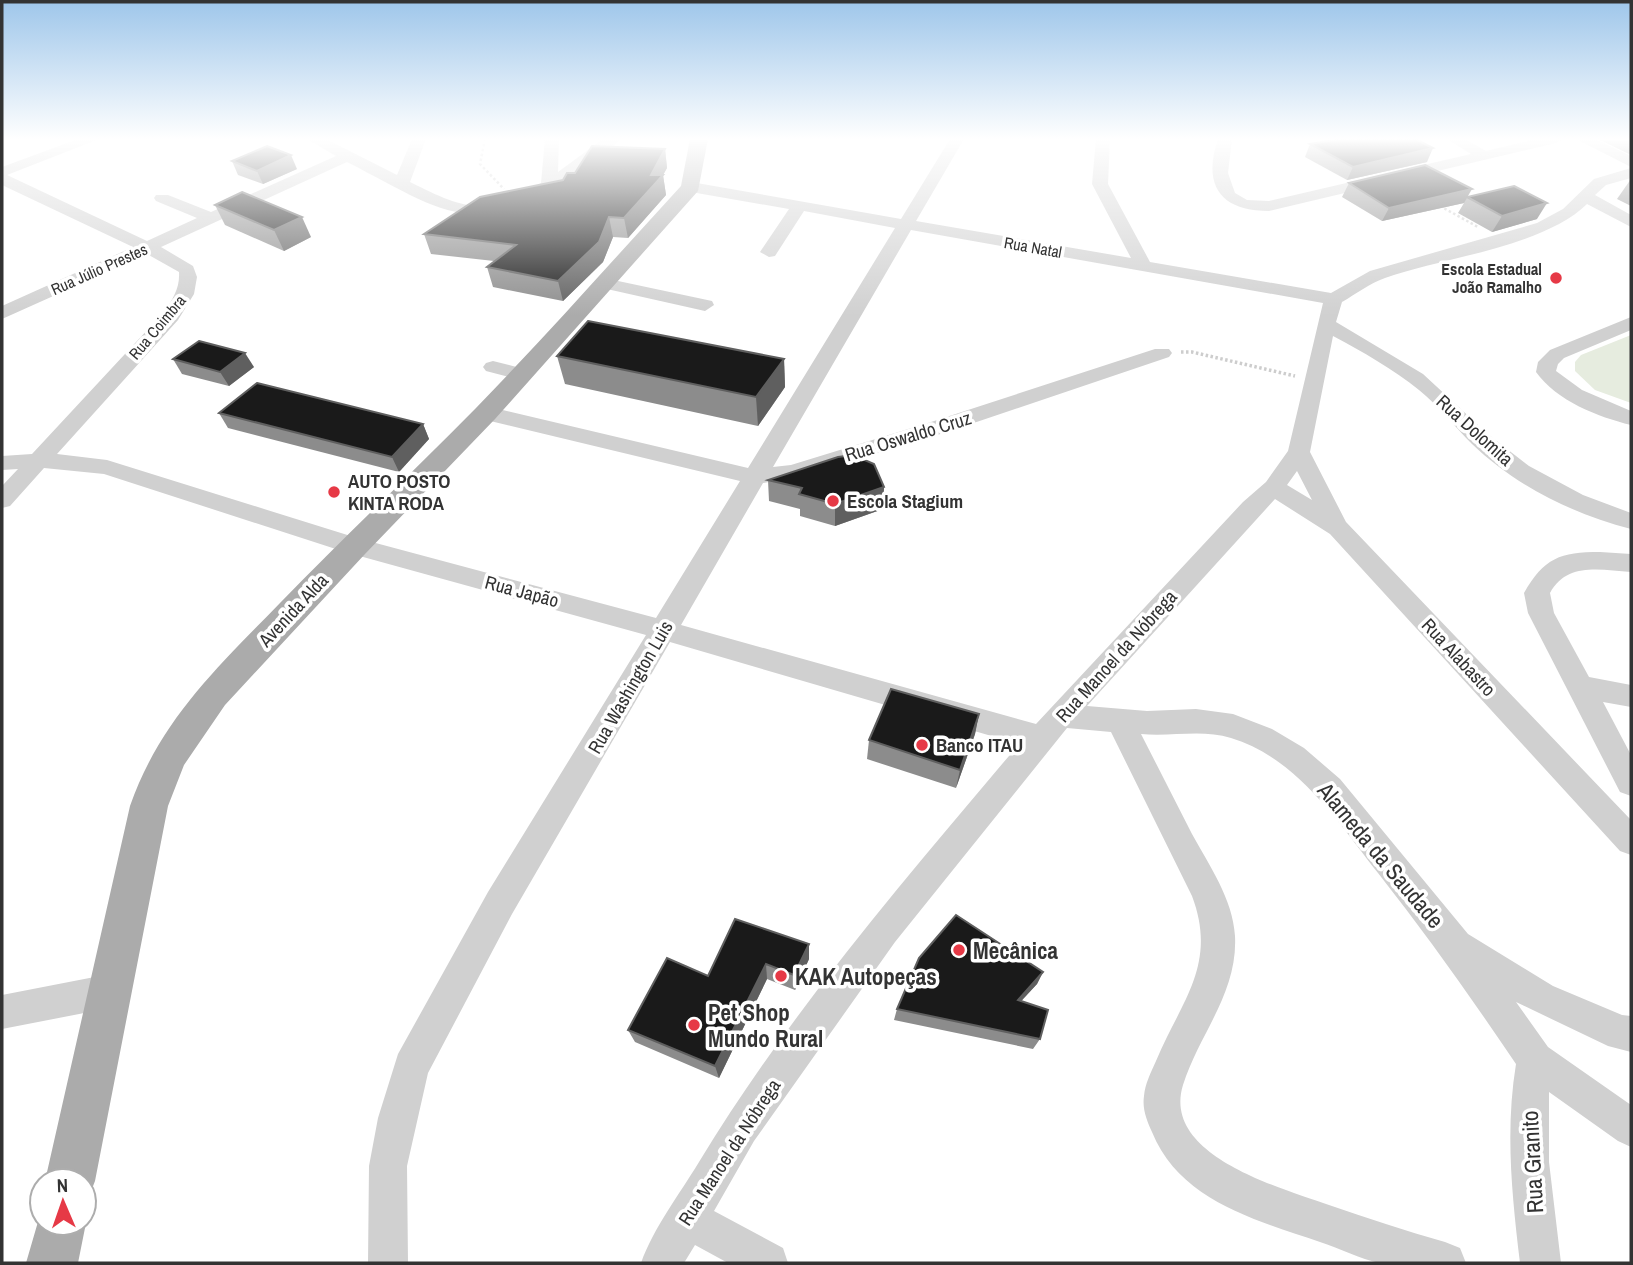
<svg xmlns="http://www.w3.org/2000/svg" width="1633" height="1265" viewBox="0 0 1633 1265" font-family="'Archivo Narrow',sans-serif">
<style>
.green{fill:#e6ecdf}
.lines{fill:none;stroke-linecap:round;stroke-linejoin:round}
.path-far1{stroke:#cdcdcd;stroke-width:2.5;stroke-dasharray:2.5 2.5;stroke-linecap:butt}
.path{stroke:#cdcdcd;stroke-width:3.5;stroke-dasharray:2.5 2.5;stroke-linecap:butt}
.minor{fill:#d0d0d0;fill-rule:evenodd}
.major{fill:#ababab;fill-rule:evenodd}
.wall{fill:#8c8c8c}
.shaded-wall{fill:#5f5f5f}
.building{fill:#1a1a1a;stroke:#5f5f5f;stroke-width:2}
.poi-dot{fill:#e63946;stroke:#fff;stroke-width:2.5}
.labels{text-anchor:middle;dominant-baseline:central;stroke-width:7;stroke-linejoin:round;paint-order:stroke}
.far-street-label{font-size:16px;fill:#333;stroke:#fff}
.far-poi-label{font-size:16px;font-weight:bold;fill:#333;stroke:#fff;text-anchor:end}
.street-label{font-size:19px;fill:#333;stroke:#fff}
.poi-label{font-size:19px;font-weight:bold;fill:#333;stroke:#fff;text-anchor:start}
.near-street-label{font-size:23px;fill:#333;stroke:#fff}
.near-poi-label{font-size:23px;font-weight:bold;fill:#333;stroke:#fff;text-anchor:start}
</style>
<rect width="100%" height="100%" fill="#fff"/>
<polygon class="green" points="1631,335 1631,403 1595,390 1575,371 1575,362 1581,355"/>
<g class="lines">
<g class="path-far1">
<polyline points="485,139 480,164 504,189"/>
<polyline points="1440,206 1478,227"/>
</g>
<polyline class="path" points="1181,352 1192,352 1295,376"/>
<g class="minor">
<path d="M78,139H99L7,175L147,241L197,218L156,201L154,198L156,195H168L211,212L336,156L307,139H326L397,175L412,139H426L410,182C466,210 485,217 541,183L545,139H559L558,172L603,139H620C607,154 586,167 569,178C475,245 436,207 347,162L161,247L193,266L197,277L194,294L178,320L57,454L107,460L357,538L656,618L740,481L486,420L479,418L475,413L479,408L486,406L748,468L895,228L804,211L775,256L769,257L760,252L789,209L691,192L685,190L683,187L685,184L691,182L901,219L950,139H964L916,221L1131,258L1092,184L1096,139H1110L1108,184L1150,262L1331,293L1370,271L1537,223L1563,209L1594,179L1631,168V178L1606,185L1595,195L1631,215V227L1587,204C1543,247 1444,257 1385,278C1370,283 1356,294 1342,302L1336,322L1423,374L1489,435L1529,466L1583,495L1631,513V529C1573,514 1516,486 1472,444C1454,426 1439,406 1419,390C1393,369 1363,352 1333,336L1310,452L1346,522L1631,820V855L1620,851L1330,534L1275,499L1087,706L1147,711L1196,709L1233,714L1272,729L1304,748L1340,779L1468,934L1553,986L1622,1015L1631,1016V1052L1608,1046L1516,1002L1548,1047L1631,1105V1147L1618,1141L1549,1092V1162L1561,1263H1520C1512,1196 1505,1131 1516,1064C1472,999 1427,935 1378,873C1338,822 1297,758 1231,738C1202,729 1171,737 1141,734C1158,767 1175,801 1192,834C1209,865 1233,899 1235,936C1238,993 1199,1034 1183,1085C1161,1156 1282,1188 1329,1205C1367,1218 1406,1231 1445,1242L1460,1248L1466,1263C1441,1264 1404,1265 1380,1263C1360,1259 1339,1248 1320,1242C1256,1220 1180,1201 1152,1132C1147,1121 1142,1109 1144,1096C1145,1084 1151,1072 1156,1061C1181,1001 1218,965 1192,896L1111,732L1067,728L895,942L754,1141L714,1211L783,1248L788,1263H728L695,1245L684,1263H641C654,1227 679,1195 699,1162C790,1012 906,878 1019,744L670,642L512,914L428,1073L407,1166L408,1263H368L369,1166L378,1118L398,1054L488,892L646,635L345,552L104,474L44,468L10,506L2,508V486L18,469L2,470V456L32,454L164,312C173,299 180,288 179,272L147,254L2,319V306L133,247L2,185V167ZM911,230L1323,303L1288,451L1266,482L1243,502L1036,724L681,625L763,483L800,477L947,432L1169,357L1172,353L1169,349H1155L931,422L791,465L773,467ZM1297,471L1312,500L1287,485Z"/>
<path d="M1218,139H1232L1228,173L1235,193L1247,200L1269,201L1471,154L1447,139H1465L1486,151L1536,139H1563L1556,143L1269,211C1221,211 1202,186 1218,139Z"/>
<polygon points="1576,139 1595,139 1631,156 1631,167"/>
<polygon points="604,278 712,301 714,305 705,311 598,287 595,283 598,279"/>
<path d="M1631,317V330L1564,358L1558,364L1556,371L1582,390L1631,411V425C1598,417 1557,401 1536,372L1538,362L1550,350Z"/>
<polygon points="493,361 528,370 531,374 528,378 521,380 486,371 483,367 486,363"/>
<path d="M1600,552L1631,554V572C1600,570 1567,562 1550,593L1554,613L1589,677L1631,685V707L1603,702L1631,755V796L1620,792L1528,613L1524,593C1544,558 1560,552 1600,552Z"/>
<polygon points="110,974 122,979 127,991 122,1003 110,1008 2,1029 2,995"/>
</g>
<g class="major">
<path d="M690,139H708L698,191L495,419L365,554L225,705L184,765L168,806L95,1181L88,1199L84,1200V1181H45L130,806C160,720 218,667 280,603C344,537 411,474 476,408C546,336 613,260 681,186Z"/>
<polygon points="42,1208 42,1223 84,1223 84,1217 86,1223 78,1263 26,1263"/>
</g>
</g>
<g class="wall">
<polygon points="1598,139 1631,139 1631,155"/>
<polygon points="1310,144 1427,162 1347,180 1305,157"/>
<polygon points="665,149 667,168 663,175 666,195 628,238 613,237 603,262 563,301 493,287 487,267 494,261 431,254 424,234 563,180 575,173"/>
<polygon points="232,161 297,169 263,184 238,175"/>
<polygon points="1631,179 1631,206 1617,199"/>
<polygon points="1349,183 1467,197 1537,219 1492,232 1458,213 1464,203 1382,221 1342,197"/>
<polygon points="215,205 311,237 284,251 225,225"/>
<polygon points="557,356 784,359 785,387 758,426 565,384"/>
<polygon points="173,359 254,367 229,386 182,374"/>
<polygon points="219,413 423,424 429,439 399,472 228,428"/>
<polygon points="768,480 884,487 883,509 835,526 800,516 800,509 769,501"/>
<polygon points="979,714 975,734 956,788 867,759 869,740"/>
<polygon points="809,944 809,959 795,990 767,979 719,1078 635,1042 628,1030 708,976"/>
<polygon points="1043,972 1037,984 1021,1001 1040,1039 1033,1049 894,1020 897,1009"/>
</g>
<g class="shaded-wall">
<polygon points="1433,148 1427,162 1347,180 1353,167"/>
<polygon points="665,149 667,168 663,175 666,195 628,238 624,218 651,175"/>
<polygon points="291,155 297,169 263,184 257,171"/>
<polygon points="1472,189 1464,203 1382,221 1389,208"/>
<polygon points="1547,203 1537,219 1492,232 1502,216"/>
<polygon points="302,217 311,237 284,251 274,230"/>
<polygon points="609,217 613,237 603,262 563,301 558,281"/>
<polygon points="245,353 254,367 229,386 220,372"/>
<polygon points="784,359 785,387 758,426 756,397"/>
<polygon points="423,424 429,439 399,472 392,457"/>
<polygon points="884,487 883,509 835,526 835,504"/>
<polygon points="979,714 975,734 956,788 960,770"/>
<polygon points="809,944 809,959 795,990 794,975"/>
<polygon points="766,964 767,979 719,1078 715,1066"/>
<polygon points="1043,972 1037,984 1012,1011 1018,1000"/>
</g>
<g class="building">
<polygon points="1341,139 1415,139 1433,148 1353,167 1310,144"/>
<polygon points="267,146 291,155 257,171 232,161"/>
<polygon points="592,146 665,149 651,175 663,175 624,218 609,217 599,242 558,281 487,267 516,245 424,234 480,197 563,180 567,173 575,173"/>
<polygon points="1425,165 1472,189 1389,208 1349,183"/>
<polygon points="1514,186 1547,203 1502,216 1467,197"/>
<polygon points="242,192 302,217 274,230 215,205"/>
<polygon points="588,321 784,359 756,397 557,356"/>
<polygon points="199,341 245,353 220,372 173,359"/>
<polygon points="257,383 423,424 392,457 219,413"/>
<polygon points="853,455 874,464 884,487 835,504 799,494 802,488 768,480 838,457"/>
<polygon points="891,689 979,714 960,770 869,740"/>
<polygon points="956,915 1043,972 1018,1000 1048,1010 1040,1039 897,1009 919,958"/>
<polygon points="735,919 809,944 794,975 766,964 715,1066 628,1030 667,958 708,976"/>
</g>
<linearGradient id="sky" x2="0" y2="1"><stop stop-color="#9ec6ea"/><stop offset="0.44" stop-color="#fff"/><stop offset="1" stop-color="#fff" stop-opacity="0"/></linearGradient>
<rect width="1633" height="316" fill="url(#sky)"/>
<g class="poi-dot">
<circle cx="1556" cy="278" r="7"/>
<circle cx="334" cy="492" r="7"/>
<circle cx="833" cy="501" r="7"/>
<circle cx="922" cy="745" r="7"/>
<circle cx="959" cy="950" r="7"/>
<circle cx="781" cy="976" r="7"/>
<circle cx="694" cy="1025" r="7"/>
</g>
<g class="labels">
<g class="far-street-label">
<text transform="translate(1033 247) rotate(10)">Rua Natal</text>
<text transform="translate(99 269) rotate(-24)">Rua Júlio Prestes</text>
<text transform="translate(157 327) rotate(-50)">Rua Coimbra</text>
</g>
<g class="far-poi-label">
<text x="1542" y="269">Escola Estadual<tspan x="1542" dy="18">João Ramalho</tspan></text>
</g>
<g class="street-label">
<text transform="translate(1475 430) rotate(42)">Rua Dolomita</text>
<text transform="translate(908 436) rotate(-17)">Rua Oswaldo Cruz</text>
<text transform="translate(522 591) rotate(15)">Rua Japão</text>
<text transform="translate(293 610) rotate(-47)">Avenida Alda</text>
<text transform="translate(1116 656) rotate(-48)">Rua Manoel da Nóbrega</text>
<text transform="translate(1459 657) rotate(47)">Rua Alabastro</text>
<text transform="translate(630 687) rotate(-60)">Rua Washington Luis</text>
<text transform="translate(729 1152) rotate(-57)">Rua Manoel da Nóbrega</text>
</g>
<g class="poi-label">
<text x="348" y="481">AUTO POSTO<tspan x="348" dy="22">KINTA RODA</tspan></text>
<text x="847" y="501">Escola Stagium</text>
<text x="936" y="745">Banco ITAU</text>
</g>
<g class="near-street-label">
<text transform="translate(1381 855) rotate(50)">Alameda da Saudade</text>
<text transform="translate(1532 1162) rotate(-93)">Rua Granito</text>
</g>
<g class="near-poi-label">
<text x="973" y="950">Mecânica</text>
<text x="795" y="976">KAK Autopeças</text>
<text x="708" y="1012">Pet Shop<tspan x="708" dy="26">Mundo Rural</tspan></text>
</g>
</g>
<rect width="1633" height="1265" fill="none" stroke="#333333" stroke-width="7"/>
<g transform="translate(63 1202) rotate(358)"><circle r="33" fill="#ffffff" stroke="#adadad" stroke-width="2"/>
<path d="M0-5L12 26L0 18L-12 26Z" fill="#e63946"/>
<text y="-10" font-size="19" font-weight="bold" text-anchor="middle" fill="#333333">N</text>
</g>
</svg>
